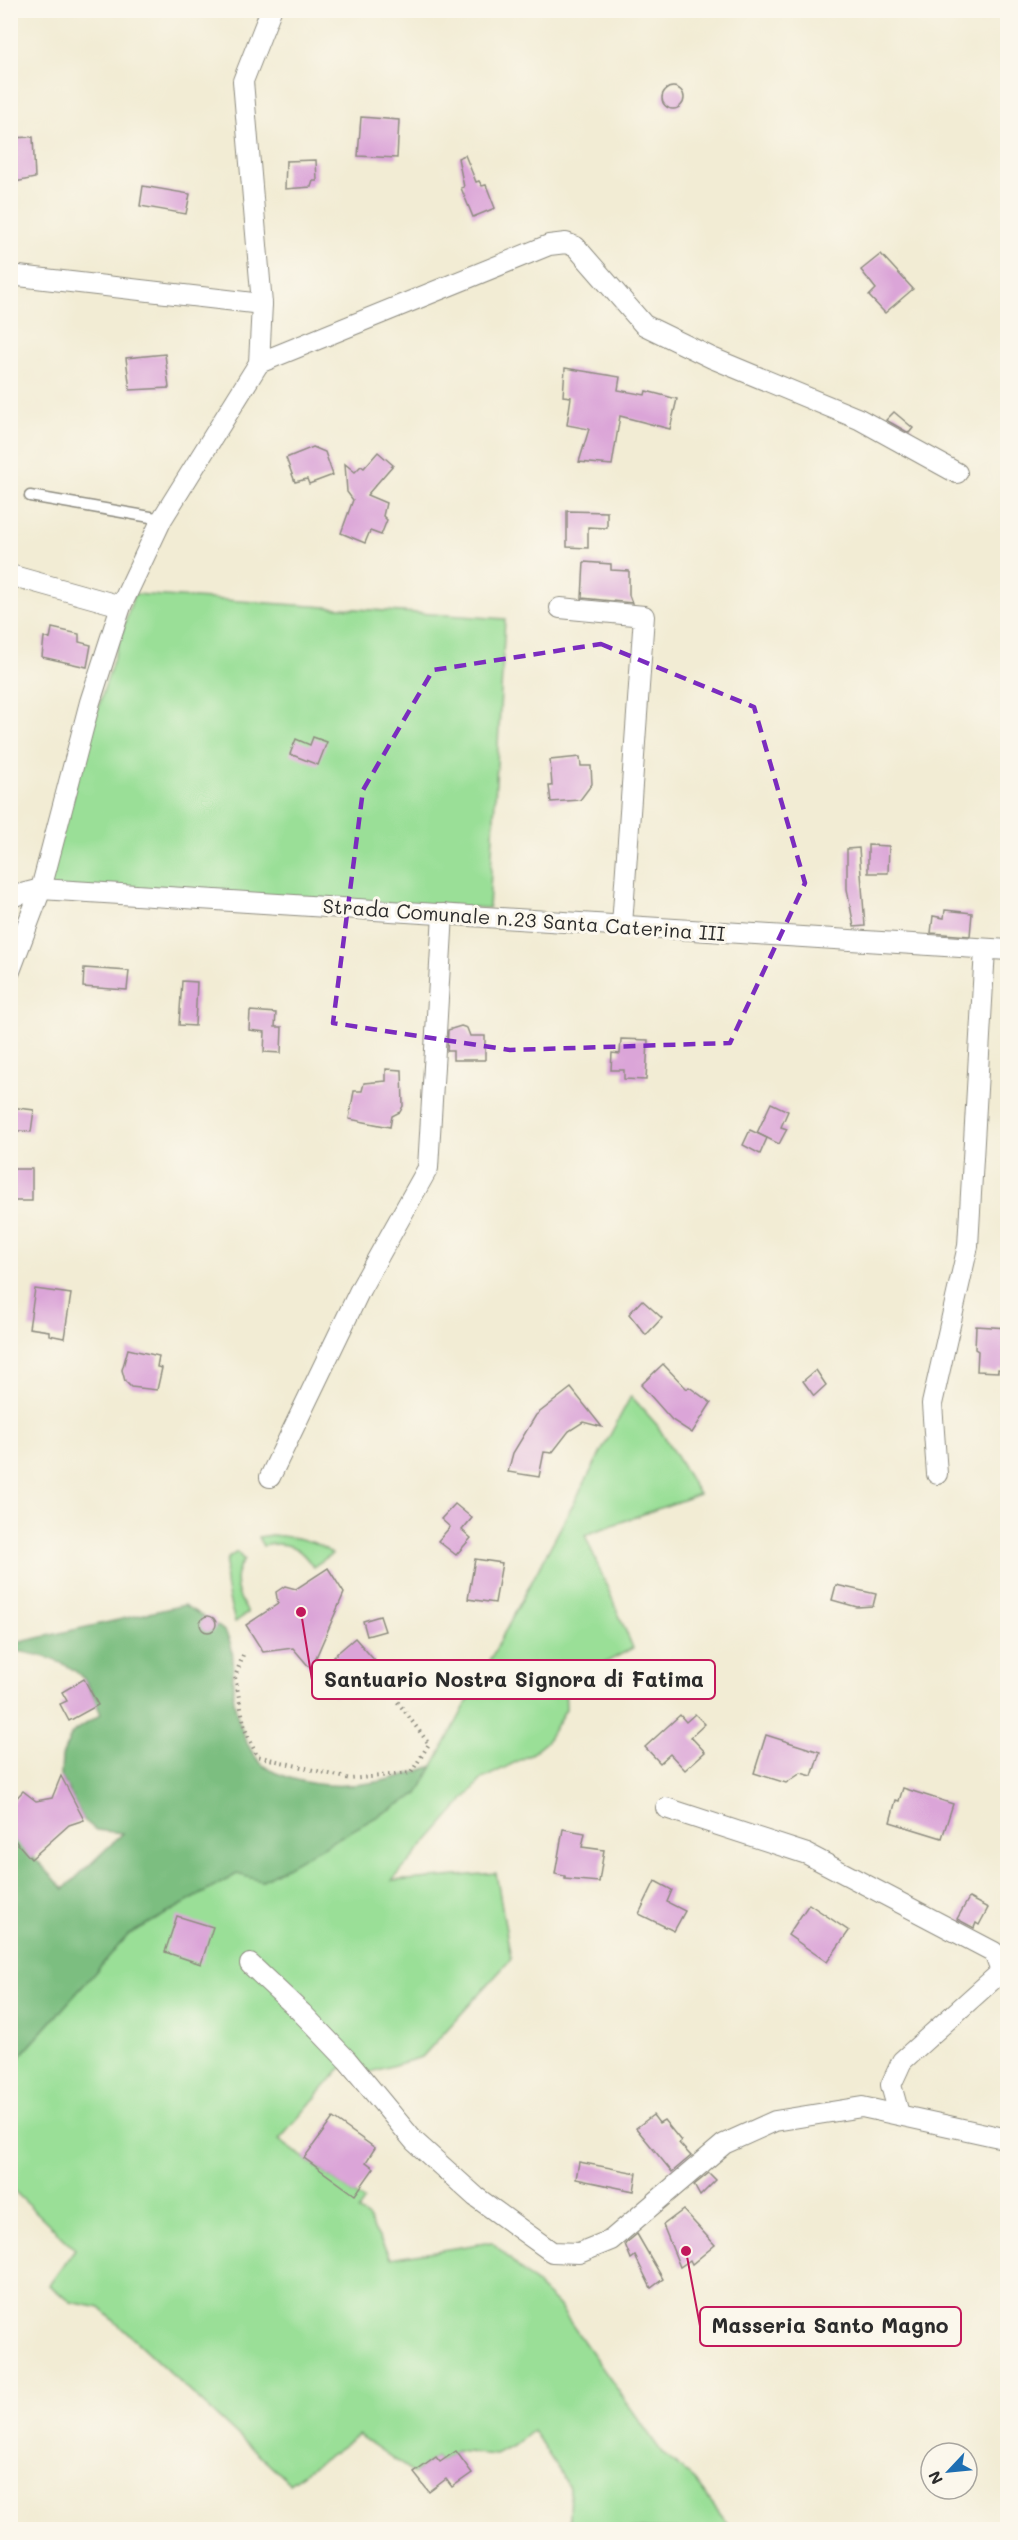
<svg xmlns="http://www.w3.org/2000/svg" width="1018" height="2540" viewBox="0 0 1018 2540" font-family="Mali,sans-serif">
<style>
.green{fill:#9adf97;stroke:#628561;stroke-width:1.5}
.forest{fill:#7bbe80;stroke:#537456;stroke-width:1.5}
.building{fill:#dba5d8}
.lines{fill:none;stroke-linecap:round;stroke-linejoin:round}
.service-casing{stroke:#8e8c80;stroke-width:13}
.minor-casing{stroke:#8e8c80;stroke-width:22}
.path{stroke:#8e8c80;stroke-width:4;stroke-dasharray:1.5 4.5;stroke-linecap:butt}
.service{stroke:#fff;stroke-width:10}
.minor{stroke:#fff;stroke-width:20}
.marked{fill:none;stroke:#7b2cbf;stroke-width:4.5;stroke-dasharray:12 8;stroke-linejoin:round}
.labels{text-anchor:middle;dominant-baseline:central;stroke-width:6;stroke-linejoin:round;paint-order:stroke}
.street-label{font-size:20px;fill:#2b2b2b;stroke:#fbf7ec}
.leader{fill:none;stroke:#c2185b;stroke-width:2}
.callout-dot{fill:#c2185b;stroke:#fbf7ec;stroke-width:2}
.callout{fill:#fbf7ec;stroke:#c2185b;stroke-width:2}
.callout-label{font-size:21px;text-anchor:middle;font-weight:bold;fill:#2b2b2b}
</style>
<rect width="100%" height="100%" fill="#fbf7ec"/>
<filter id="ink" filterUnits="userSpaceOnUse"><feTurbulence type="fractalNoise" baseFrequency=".0167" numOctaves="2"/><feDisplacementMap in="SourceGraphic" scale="12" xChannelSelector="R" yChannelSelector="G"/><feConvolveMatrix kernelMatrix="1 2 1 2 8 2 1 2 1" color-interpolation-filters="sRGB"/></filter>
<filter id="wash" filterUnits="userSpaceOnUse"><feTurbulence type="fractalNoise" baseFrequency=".008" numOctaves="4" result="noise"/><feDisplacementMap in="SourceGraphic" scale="24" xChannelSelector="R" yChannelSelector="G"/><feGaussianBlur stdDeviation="1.35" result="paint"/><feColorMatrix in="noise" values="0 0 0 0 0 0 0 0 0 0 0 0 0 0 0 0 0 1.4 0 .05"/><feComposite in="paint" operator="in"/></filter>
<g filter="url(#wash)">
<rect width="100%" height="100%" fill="#f2ecd4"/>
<g class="green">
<polygon points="134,594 505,619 489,908 41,889"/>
<polygon points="631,1396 657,1425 699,1494 585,1535 633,1648 565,1684 566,1709 546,1742 530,1755 482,1779 392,1881 496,1873 511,1959 422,2057 364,2074 352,2062 340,2069 279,2140 364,2201 358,2211 367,2217 391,2258 492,2242 558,2305 663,2454 692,2477 730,2527 727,2530 572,2529 569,2517 570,2488 533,2430 513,2446 496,2455 456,2451 440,2462 436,2457 414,2473 359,2435 289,2483 100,2308 71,2302 49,2285 75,2249 11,2188 11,2067 128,1935 237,1874 418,1794"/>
<path d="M271,1535C294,1537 315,1539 332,1554L313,1567C300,1547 287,1540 263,1546L258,1537Z"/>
<path d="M237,1552L244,1560C229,1577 238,1597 248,1613L235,1622C230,1602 222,1580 227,1559Z"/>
</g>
<path class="forest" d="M184,1605C193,1611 220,1625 226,1633C239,1656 229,1682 235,1706C239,1724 245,1745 258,1760C266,1770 278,1774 290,1778C336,1793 388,1783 433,1766L418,1794L261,1881L237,1874L128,1935L11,2067V1833L64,1889L123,1833L96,1830L84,1820L61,1776L62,1756L72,1733L101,1714C96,1703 91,1688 84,1679C66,1659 35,1654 11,1650V1644Z"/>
<g id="blocks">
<g class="building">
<circle cx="673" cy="98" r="11"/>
<polygon points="361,117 399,120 397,158 358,156"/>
<polygon points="33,137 35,178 10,183 10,138"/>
<polygon points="465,155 476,182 479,181 482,186 486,185 495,208 473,217 461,188 464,187 458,158"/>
<polygon points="316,160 317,181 313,181 311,187 285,189 286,161"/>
<polygon points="143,186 190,194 186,214 140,206"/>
<polygon points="881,254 913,289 885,313 869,296 876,289 861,270"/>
<polygon points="165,354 169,388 130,390 126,358"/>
<polygon points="565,368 620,377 618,390 645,395 646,391 677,399 670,429 620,416 612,465 579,462 589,429 567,425 571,397 563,396"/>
<polygon points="894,412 913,428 909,433 886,420"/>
<polygon points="313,447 325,452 333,475 309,484 307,479 295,482 286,458"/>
<polygon points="378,452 393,465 367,495 386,503 383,516 387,520 381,535 370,531 365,543 341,533 353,500 347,492 345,464 355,472 361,466 364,468"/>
<polygon points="567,511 607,512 607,528 588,527 588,548 567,547"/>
<polygon points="584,562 611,564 611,570 629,571 629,595 632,603 582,598"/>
<polygon points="52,628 79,634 79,642 91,645 87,667 42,657 44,637 50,639"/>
<polygon points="313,737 327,742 318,765 290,754 296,739 310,745"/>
<polygon points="580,757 581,766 591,766 592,784 580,800 551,802 549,786 552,786 550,760"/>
<polygon points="868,845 889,846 888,873 868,873"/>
<polygon points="859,848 865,926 854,927 847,889 847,849"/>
<polygon points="945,910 972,913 970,936 931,933 933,916 944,918"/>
<polygon points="84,968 129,971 127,990 83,987"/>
<polygon points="182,981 197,982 195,1026 179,1025"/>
<polygon points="250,1011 276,1013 275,1027 282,1027 281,1053 264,1052 265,1032 249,1030"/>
<polygon points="461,1026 467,1028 470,1036 485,1036 485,1060 453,1060 453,1051 447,1051 448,1030"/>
<polygon points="621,1039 648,1040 646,1080 624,1079 624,1070 611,1070 612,1053 620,1054"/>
<polygon points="386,1069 402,1070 403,1106 400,1112 392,1116 390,1127 349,1119 354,1091 362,1091 364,1083 386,1081"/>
<polygon points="771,1103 788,1111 781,1127 787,1129 779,1144 757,1133"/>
<polygon points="10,1107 34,1110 31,1132 10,1130"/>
<polygon points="750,1130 767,1138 760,1154 743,1145"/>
<rect x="10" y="1169" width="22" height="32"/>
<polygon points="35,1289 71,1294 64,1338 49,1335 49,1331 29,1328"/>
<polygon points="642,1300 662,1318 646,1335 629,1314"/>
<polygon points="976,1326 1008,1328 1008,1370 998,1369 998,1372 977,1371 978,1351 975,1349"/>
<polygon points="128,1349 159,1356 157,1367 162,1368 157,1390 131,1387 125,1381 122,1370"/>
<polygon points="663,1364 687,1389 689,1387 711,1403 692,1433 672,1420 641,1385"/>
<polygon points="816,1370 826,1385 814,1396 803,1381"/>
<polygon points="571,1388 602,1427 583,1422 569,1431 552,1453 544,1452 539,1477 508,1472 513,1453 536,1415"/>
<polygon points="455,1504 472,1518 462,1530 471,1538 456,1555 438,1541 450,1527 441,1519"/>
<polygon points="475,1559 502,1563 495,1603 468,1599"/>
<polygon points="328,1568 344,1593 311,1669 293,1648 263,1652 246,1625 278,1604 276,1592 285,1586 296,1589"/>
<polygon points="836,1585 876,1594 873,1606 857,1607 832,1600"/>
<polygon points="380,1616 385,1631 367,1636 363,1621"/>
<circle cx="208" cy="1624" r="8"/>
<polygon points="355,1638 375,1661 334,1696 314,1673"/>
<polygon points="84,1679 98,1705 69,1721 60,1704 67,1701 62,1692"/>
<polygon points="695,1714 705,1724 691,1737 705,1752 685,1770 670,1754 660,1763 645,1747 680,1715 686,1722"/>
<polygon points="766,1735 820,1752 812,1776 801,1773 786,1783 754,1773"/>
<polygon points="61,1776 84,1820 69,1825 31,1859 10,1835 10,1805 23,1791 36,1801 52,1798"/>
<polygon points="903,1788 953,1804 942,1838 890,1822 896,1800 899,1801"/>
<polygon points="563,1829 585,1833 582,1847 604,1850 599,1882 565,1879 565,1876 555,1874"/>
<polygon points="655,1881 672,1890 667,1902 685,1911 674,1931 639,1914"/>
<polygon points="969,1898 988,1908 979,1925 976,1923 974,1928 957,1919"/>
<polygon points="809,1904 849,1931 827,1962 788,1935"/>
<polygon points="177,1916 213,1927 201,1964 165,1952"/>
<polygon points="653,2115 659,2123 664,2120 681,2141 679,2143 691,2156 672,2172 636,2128"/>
<polygon points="333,2118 375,2148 366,2162 374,2168 355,2195 304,2158"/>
<polygon points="579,2162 637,2173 634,2191 576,2179"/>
<polygon points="709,2173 716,2180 700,2196 694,2185"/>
<polygon points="683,2210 715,2245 692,2264 690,2260 680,2267 663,2225"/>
<polygon points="637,2234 663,2279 651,2288 635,2256 631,2259 625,2244"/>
<polygon points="456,2451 472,2473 452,2487 446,2479 429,2492 414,2473 436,2457 440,2462"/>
</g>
</g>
</g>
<g filter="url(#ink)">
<use href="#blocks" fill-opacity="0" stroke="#8e8c80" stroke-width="1.5"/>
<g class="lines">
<g class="service-casing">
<polyline id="service" points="30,496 162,519"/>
</g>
<g class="minor-casing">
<g id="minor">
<polyline points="10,275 262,304"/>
<polyline points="259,363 549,245 566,243 576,247 644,325 712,358 859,419 957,473"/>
<polyline points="10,575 121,606"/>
<polyline points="560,608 644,616 622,925"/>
<polyline points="10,897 41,889 1008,950"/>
<polyline points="10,971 41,889 90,702 121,606 162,519 259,363 262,304 243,81 271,10"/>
<polyline points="937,1474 932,1404 968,1246 985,949"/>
<polyline points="270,1477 361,1288 428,1168 443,914"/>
<polyline points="666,1808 807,1854 994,1952 1001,1972 902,2061 891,2085 899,2114"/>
<polyline points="250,1964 302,2013 347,2060 414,2141 476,2197 552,2252 579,2253 611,2240 724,2144 775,2121 862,2107 1008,2139"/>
</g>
</g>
<polyline class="path" points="243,1655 235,1677 245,1729 257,1756 350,1779 411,1773 429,1744 397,1701"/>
<use href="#service" class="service"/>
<use href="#minor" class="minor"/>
</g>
</g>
<path class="marked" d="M601,644L754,707L805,883L730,1043L510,1050L333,1023L363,790L433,670Z"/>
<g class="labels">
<g class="street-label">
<text transform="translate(524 919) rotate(4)">Strada Comunale n.23 Santa Caterina III</text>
</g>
</g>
<path class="leader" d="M301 1612L312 1680M686 2251L700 2326"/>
<g class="callout-dot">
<circle cx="301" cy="1612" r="6"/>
<circle cx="686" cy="2251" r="6"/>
</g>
<g class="callout">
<rect x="312" y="1660" width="403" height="39" rx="6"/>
<rect x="700" y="2307" width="261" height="39" rx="6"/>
</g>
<g class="callout-label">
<text x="514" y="1687">Santuario Nostra Signora di Fatima</text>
<text x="830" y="2333">Masseria Santo Magno</text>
</g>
<rect width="1018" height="2540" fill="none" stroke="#fbf7ec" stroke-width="36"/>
<g transform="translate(949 2471) rotate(244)"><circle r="28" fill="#fbf7ec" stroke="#a8a59f" stroke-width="1.5"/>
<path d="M0-4.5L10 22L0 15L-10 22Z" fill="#1f6fb2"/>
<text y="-9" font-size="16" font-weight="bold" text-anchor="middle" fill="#2b2b2b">N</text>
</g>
</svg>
